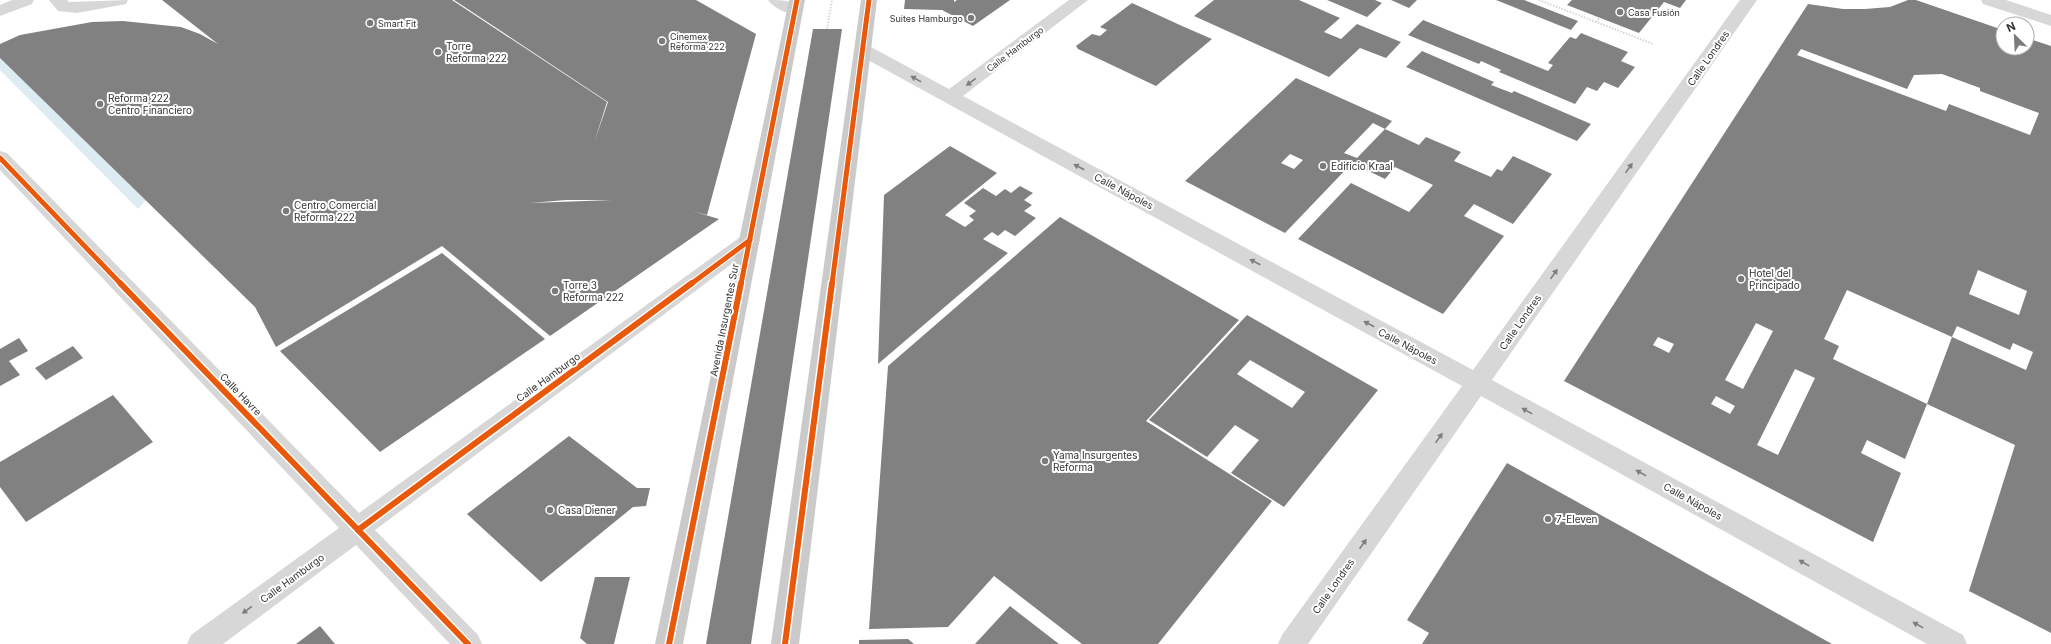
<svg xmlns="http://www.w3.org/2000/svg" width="2051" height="644" viewBox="0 0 2051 644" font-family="Inter,sans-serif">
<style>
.water{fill:#ddebf3}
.building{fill:#818181;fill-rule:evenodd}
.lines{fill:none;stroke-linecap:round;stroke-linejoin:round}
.path{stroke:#d6d6d6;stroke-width:2;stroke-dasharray:1.5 1.5;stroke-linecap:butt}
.minor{fill:#d7d7d7;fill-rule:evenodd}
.major{fill:#cacaca;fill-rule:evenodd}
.cycleway-far1-casing{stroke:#fff;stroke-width:7}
.cycleway-casing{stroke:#fff;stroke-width:9}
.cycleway-far1{stroke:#e8590c;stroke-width:5}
.cycleway{stroke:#e8590c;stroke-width:6}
.oneway{fill:#7d7d7d}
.poi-dot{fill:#7a7a7a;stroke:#fff;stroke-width:1.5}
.labels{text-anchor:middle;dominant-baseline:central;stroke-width:4;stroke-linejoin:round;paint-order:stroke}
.far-poi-label{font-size:9px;fill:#333;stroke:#fff;text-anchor:start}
.far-street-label{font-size:9px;fill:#333;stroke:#fff}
.poi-label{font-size:10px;fill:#333;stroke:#fff;text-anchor:start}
.street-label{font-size:10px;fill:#333;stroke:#fff}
</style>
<rect width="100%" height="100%" fill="#fff"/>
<polygon class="water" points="0,58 146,200 138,209 0,70"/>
<g class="building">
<path d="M162,0H452L607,102L594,143L608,102L454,0H696L756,34L707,215L692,211L719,219L550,336L442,246L276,347L255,307L0,58V44L20,35L92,22L123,21L181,27L200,34L218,44ZM566,200H612L644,203L612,200L530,203Z"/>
<polygon points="905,0 954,0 954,2 957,0 1010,0 973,26 942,10 904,9"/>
<polygon points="1214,0 1299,0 1340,18 1324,32 1341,39 1357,24 1401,42 1386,58 1360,48 1329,77 1194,16"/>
<polygon points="1327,0 1375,0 1382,3 1367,17"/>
<polygon points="1391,0 1417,0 1409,8"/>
<polygon points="1496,0 1524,0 1578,21 1571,30"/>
<polygon points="1572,0 1686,0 1680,8 1664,2 1639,33 1567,5"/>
<path d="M1908,0H1916L2003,30V48H2027V38L2051,46V633L1969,591L2015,445L1927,404L1952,337L2026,370L2033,352L2013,343L2010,350L1957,326L1952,337L1847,290L1824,339L1839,346L1833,359L1927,404L1905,459L1867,440L1861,453L1901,473L1873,542L1564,381L1808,4L1843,9H1865L1890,7ZM1801,49L1907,89L1914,75L1942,74L1980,88V91L2039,113L2030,135L1949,104L1946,111L1797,55ZM1978,270L2027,291L2019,315L1969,294ZM1756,323L1773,331L1743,389L1725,380ZM1658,337L1674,344L1669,353L1653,345ZM1795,369L1815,378L1778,455L1757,445ZM1716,396L1735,406L1730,414L1711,404Z"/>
<polygon points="1132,3 1182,26 1212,39 1156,86 1078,49 1076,46 1092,34 1100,36 1107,30 1100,27"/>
<polygon points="1423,20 1548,71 1553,65 1548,63 1570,37 1576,39 1581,33 1628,52 1621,61 1635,67 1618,88 1604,82 1597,91 1587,87 1575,104 1499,72 1501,70 1481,61 1479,64 1408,35"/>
<polygon points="813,29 842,29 751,644 706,644"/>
<polygon points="1422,51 1494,82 1491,85 1512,93 1514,91 1591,124 1577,141 1406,67"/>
<path d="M1296,78L1392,121L1385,129L1373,123L1344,153L1357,158L1385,129L1419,145L1426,137L1461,152L1454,161L1491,177L1497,169L1502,171L1513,156L1552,174L1513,224L1474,204L1464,216L1504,236L1443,314L1298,239L1351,183L1409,212L1433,185L1395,167L1385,179L1352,163L1285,233L1185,181ZM1290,154L1303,160L1294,169L1281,163Z"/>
<polygon points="950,146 997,173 945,215 965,227 974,220 969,216 976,211 964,203 983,188 996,196 1005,189 1011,193 1020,186 1033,193 1024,200 1032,205 1024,211 1036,218 1015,236 1005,230 998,236 992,232 983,239 1008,253 878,364 884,195"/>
<polygon points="1060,217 1239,320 1146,421 1272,501 1158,644 1082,644 994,576 948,627 869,629 888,366"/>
<polygon points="442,253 545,339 380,452 280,351"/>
<path d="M1247,315L1378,390L1284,507L1231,473L1259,440L1235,425L1207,457L1149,420ZM1250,360L1281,378L1305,392L1292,408L1237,374Z"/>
<polygon points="19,338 28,351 9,361 20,375 0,386 0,349"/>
<polygon points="73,346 83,358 46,380 35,368"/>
<polygon points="113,395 153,442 26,522 0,487 0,462"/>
<polygon points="569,436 637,488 650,488 646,506 633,507 541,582 467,514"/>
<polygon points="1507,463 1646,540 1832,644 1422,644 1429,633 1407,620"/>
<polygon points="595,577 630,577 614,644 587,644 580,638"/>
<polygon points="1010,606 1059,644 975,644"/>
<polygon points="320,626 335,644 296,644"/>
<polygon points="908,639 914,644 859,644 859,640"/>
</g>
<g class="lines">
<g class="path">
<polyline points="1539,0 1653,44"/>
<polyline points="1596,22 1599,18"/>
<polyline points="827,29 832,0"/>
</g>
<g class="minor">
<polygon points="12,0 34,0 32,4 0,16 0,5"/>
<polygon points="49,0 67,0 69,2 128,0 126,4 77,13 58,11"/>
<path d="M768,0C780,0 795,0 803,10L801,14C791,16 774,9 768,0Z"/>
<polygon points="1069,0 1088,0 963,96 1473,370 1740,0 1757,0 1492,380 1963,635 1967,644 1927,644 1481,396 1308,644 1278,644 1282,635 1462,386 857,54 854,50 857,46 863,45 869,46 949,89"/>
<polygon points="1981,0 2006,0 2051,15 2051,26 1983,4"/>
<polygon points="0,151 7,153 359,513 743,235 750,233 757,235 760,240 757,245 375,530 478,635 482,644 450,644 356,545 223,644 187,644 191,635 339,528 0,170"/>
</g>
<g class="major">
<polygon points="789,0 805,0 683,644 655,644"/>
<polygon points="861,0 877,0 799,644 771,644"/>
</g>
<g class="cycleway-far1-casing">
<g id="cycleway-far1">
<polyline points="0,158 121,284"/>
<polyline points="691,284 750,240"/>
<polyline points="741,284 797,0"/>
<polyline points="832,284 869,0"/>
</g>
</g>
<g class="cycleway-casing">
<g id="cycleway">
<polyline points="120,283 468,644"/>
<polyline points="358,530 692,283"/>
<polyline points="669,644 741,283"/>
<polyline points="785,644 832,283"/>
</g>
</g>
<use href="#cycleway-far1" class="cycleway-far1"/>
<use href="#cycleway" class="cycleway"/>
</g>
<defs><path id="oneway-solid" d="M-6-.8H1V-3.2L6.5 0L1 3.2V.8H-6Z"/></defs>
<g class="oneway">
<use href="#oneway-solid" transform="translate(916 79) rotate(-151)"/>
<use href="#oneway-solid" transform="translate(971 82) rotate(143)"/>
<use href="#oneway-solid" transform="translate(1079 167) rotate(-152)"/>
<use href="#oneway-solid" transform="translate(1629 168) rotate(-55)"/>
<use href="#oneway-solid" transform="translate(1255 262) rotate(-152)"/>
<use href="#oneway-solid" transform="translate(1554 274) rotate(-55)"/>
<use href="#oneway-solid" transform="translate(1369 324) rotate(-152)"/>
<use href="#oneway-solid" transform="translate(1527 411) rotate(-151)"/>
<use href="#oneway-solid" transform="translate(1439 438) rotate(-55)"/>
<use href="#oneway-solid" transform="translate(1641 473) rotate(-151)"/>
<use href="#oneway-solid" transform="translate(1363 544) rotate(-55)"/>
<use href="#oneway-solid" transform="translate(1804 563) rotate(-151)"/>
<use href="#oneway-solid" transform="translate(247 610) rotate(144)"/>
<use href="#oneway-solid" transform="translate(1918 625) rotate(-151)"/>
</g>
<g class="poi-dot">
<circle cx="1620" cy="12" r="4"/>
<circle cx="971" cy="18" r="4"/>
<circle cx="370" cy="23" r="4"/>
<circle cx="662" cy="41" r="4"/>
<circle cx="438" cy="52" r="4"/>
<circle cx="100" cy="104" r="4"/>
<circle cx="1323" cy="166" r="4"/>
<circle cx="286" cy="211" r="4"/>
<circle cx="1741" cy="279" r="4"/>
<circle cx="555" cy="291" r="4"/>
<circle cx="1045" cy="461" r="4"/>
<circle cx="550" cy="510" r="4"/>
<circle cx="1548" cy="519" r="4"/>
</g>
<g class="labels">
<g class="far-poi-label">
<text x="1628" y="12">Casa Fusión</text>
<text x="963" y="18" text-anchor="end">Suites Hamburgo</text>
<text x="378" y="23">Smart Fit</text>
<text x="670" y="36">Cinemex<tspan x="670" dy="10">Reforma 222</tspan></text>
</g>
<g class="far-street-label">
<text transform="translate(1015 49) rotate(-37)">Calle Hamburgo</text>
</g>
<g class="poi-label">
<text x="446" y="46">Torre<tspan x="446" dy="12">Reforma 222</tspan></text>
<text x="108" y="98">Reforma 222<tspan x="108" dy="12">Centro Financiero</tspan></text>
<text x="1331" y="166">Edificio Kraal</text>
<text x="294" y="205">Centro Comercial<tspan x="294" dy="12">Reforma 222</tspan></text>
<text x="1749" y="273">Hotel del<tspan x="1749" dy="12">Principado</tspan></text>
<text x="563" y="285">Torre 3<tspan x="563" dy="12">Reforma 222</tspan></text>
<text x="1053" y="455">Yama Insurgentes<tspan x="1053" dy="12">Reforma</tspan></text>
<text x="558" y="510">Casa Diener</text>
<text x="1556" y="519">7-Eleven</text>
</g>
<g class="street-label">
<text transform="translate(1708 58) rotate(-55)">Calle Londres</text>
<text transform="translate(1124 191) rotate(28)">Calle Nápoles</text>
<text transform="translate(724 320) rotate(-79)">Avenida Insurgentes Sur</text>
<text transform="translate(1520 322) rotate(-55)">Calle Londres</text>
<text transform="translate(1408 346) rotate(28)">Calle Nápoles</text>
<text transform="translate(548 377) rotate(-36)">Calle Hamburgo</text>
<text transform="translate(241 394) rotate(46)">Calle Havre</text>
<text transform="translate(1693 501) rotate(29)">Calle Nápoles</text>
<text transform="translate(292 578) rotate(-36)">Calle Hamburgo</text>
<text transform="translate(1333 586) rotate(-55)">Calle Londres</text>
</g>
</g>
<g transform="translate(2015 36) rotate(336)"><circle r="19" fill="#ffffff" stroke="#adadad"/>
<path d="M0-3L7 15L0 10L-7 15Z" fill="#7a7a7a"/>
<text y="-6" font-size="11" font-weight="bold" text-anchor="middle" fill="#333333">N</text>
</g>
</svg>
